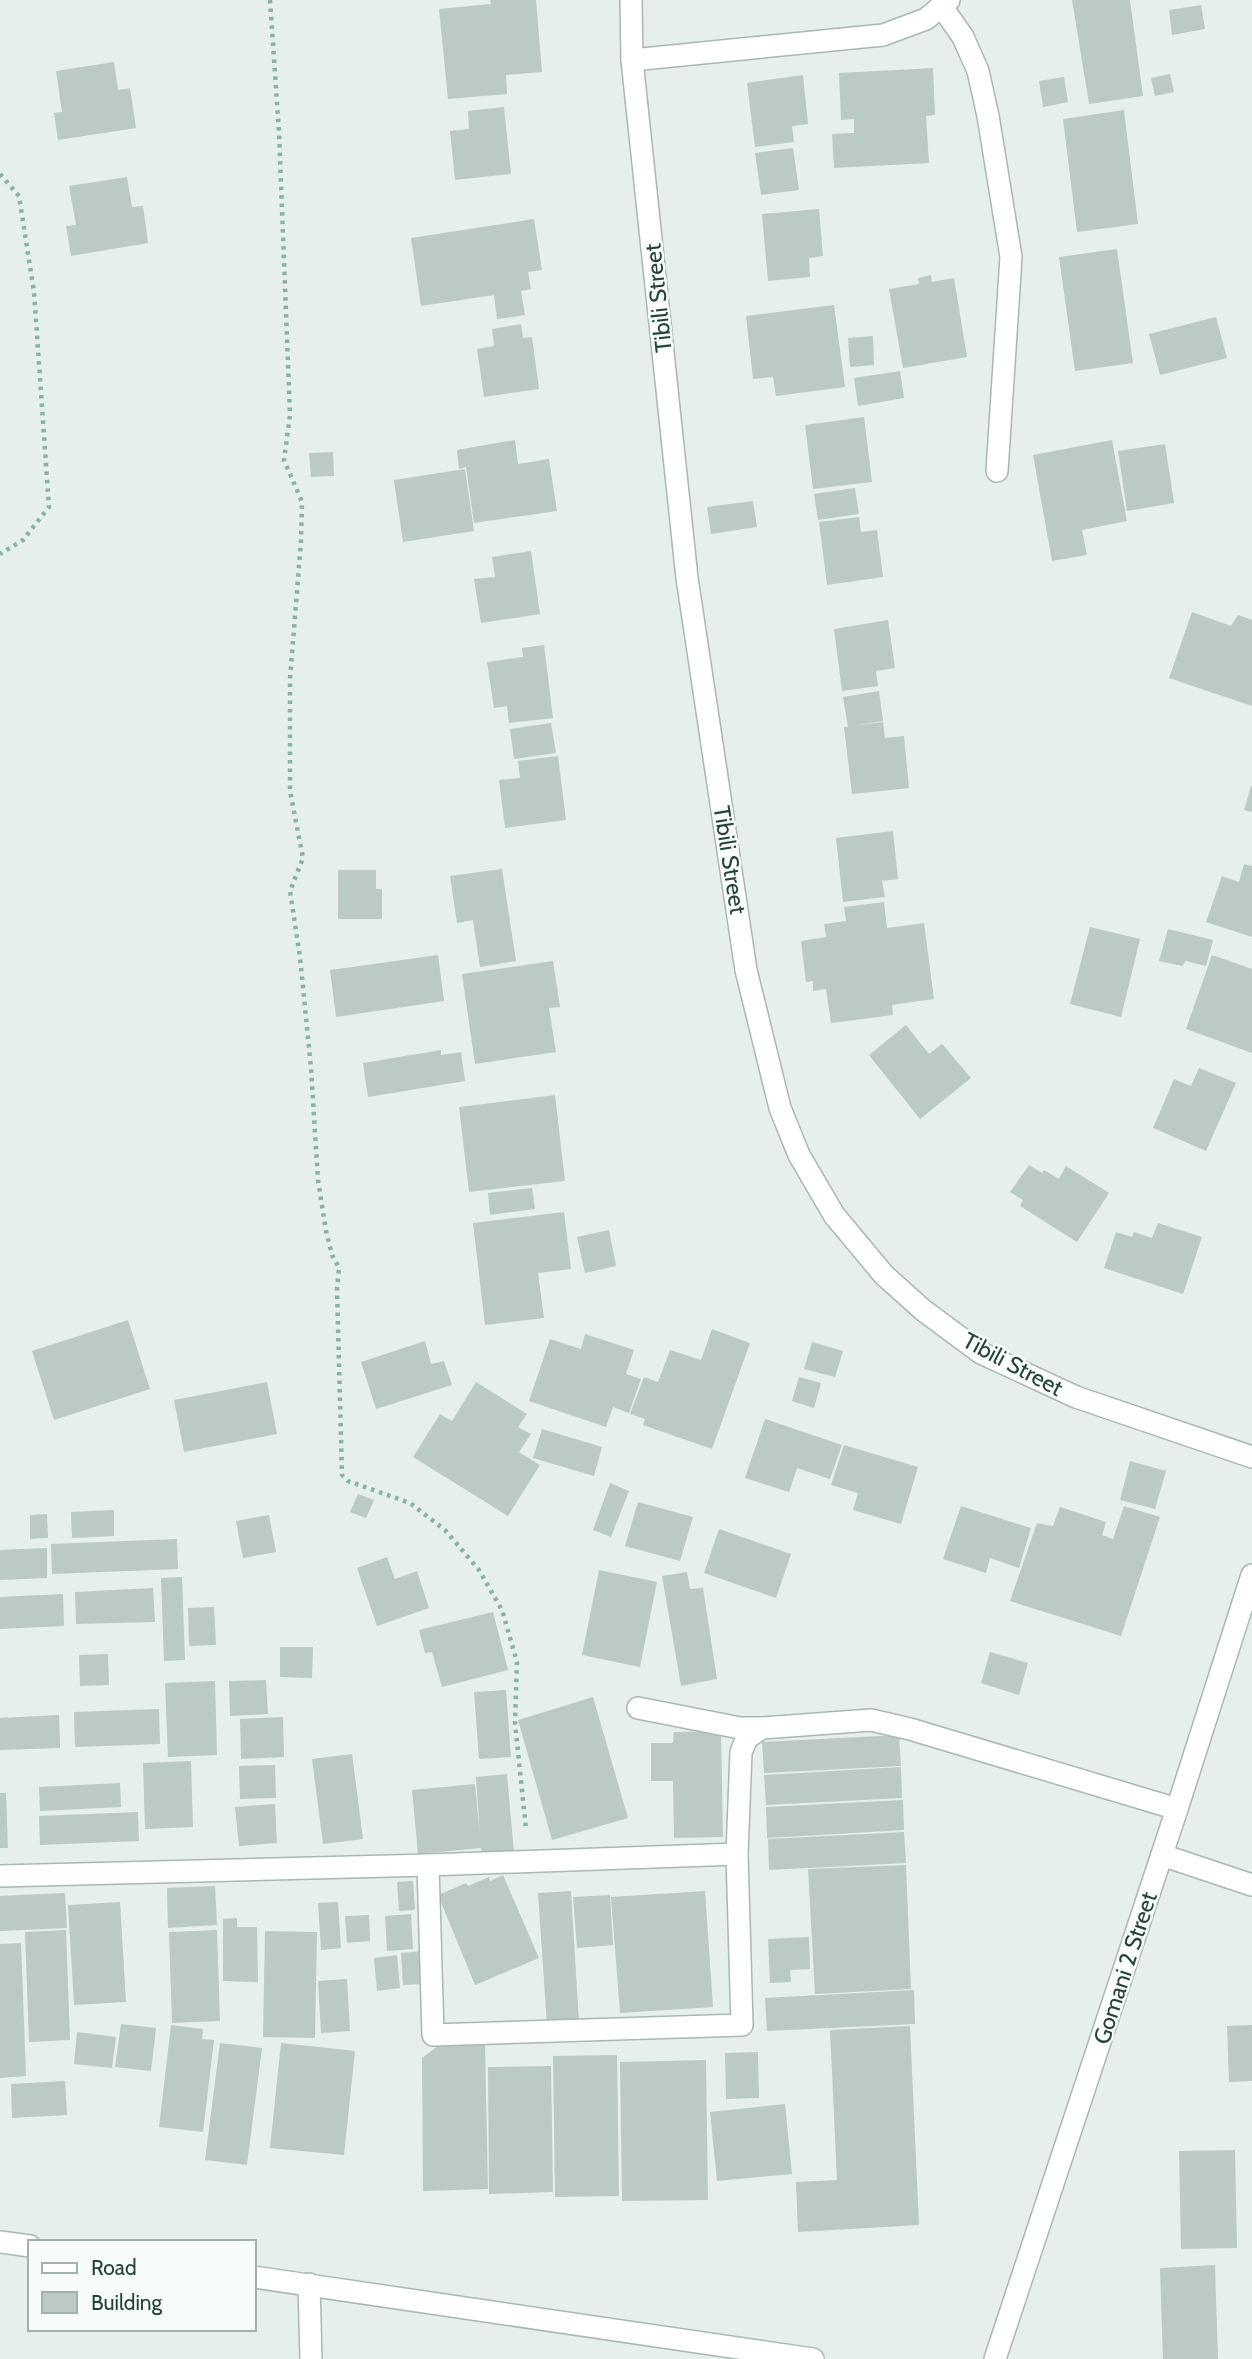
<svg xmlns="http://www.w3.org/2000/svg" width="1252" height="2359" viewBox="0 0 1252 2359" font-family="Cabin,sans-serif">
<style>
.building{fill:#bbcac4}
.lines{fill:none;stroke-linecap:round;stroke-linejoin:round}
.service-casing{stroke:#a8b8b2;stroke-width:24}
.minor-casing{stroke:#a8b8b2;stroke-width:24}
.path{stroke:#86b3a5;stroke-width:4.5;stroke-dasharray:3.5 5;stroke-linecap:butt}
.service{stroke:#fff;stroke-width:21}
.minor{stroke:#fff;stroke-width:21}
.labels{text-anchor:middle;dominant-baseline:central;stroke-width:5;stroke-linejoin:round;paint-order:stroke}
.street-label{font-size:23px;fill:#24423a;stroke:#f7fbf9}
</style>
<rect width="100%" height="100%" fill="#e6efeb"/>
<g class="building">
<polygon points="490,0 536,0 542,72 506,75 507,94 448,99 439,9 491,4"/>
<polygon points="1072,0 1130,0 1143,96 1089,104"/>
<polygon points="1201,5 1205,29 1172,35 1169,10"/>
<polygon points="114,62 118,90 130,88 136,128 58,140 54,113 62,112 56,71"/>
<polygon points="933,68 935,115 926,116 929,163 834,168 832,134 854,133 854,119 841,120 839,73"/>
<polygon points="1170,74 1174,92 1155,96 1151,78"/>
<polygon points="803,75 808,124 792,126 794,142 755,147 747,83"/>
<polygon points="1064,77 1068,102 1043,107 1039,81"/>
<polygon points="504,107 511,174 455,180 450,131 469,129 468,111"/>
<polygon points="1124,110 1138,224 1077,232 1063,119"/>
<polygon points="793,148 799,190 761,195 755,153"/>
<polygon points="127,177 132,207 143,206 148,243 71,256 66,226 76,225 69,186"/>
<polygon points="819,209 823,256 809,258 810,277 768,281 762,214"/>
<polygon points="534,219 542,270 528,272 531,289 521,291 525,315 497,319 494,295 421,306 411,238"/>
<polygon points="1117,249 1133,363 1075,371 1059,257"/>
<polygon points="931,275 932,282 954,278 967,357 903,368 889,289 919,284 918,278"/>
<polygon points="834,305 845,387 776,396 773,377 753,379 746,316"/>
<polygon points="1216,317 1227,358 1160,375 1149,334"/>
<polygon points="521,324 523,338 532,337 539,389 484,397 477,349 494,346 492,329"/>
<polygon points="873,336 874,365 850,367 848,338"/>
<polygon points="900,371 904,398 858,406 854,378"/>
<polygon points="864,417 872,482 813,489 805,425"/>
<polygon points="515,440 518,464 549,459 557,511 474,523 466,467 459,469 457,450"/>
<polygon points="1112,440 1127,521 1082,530 1087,555 1052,561 1033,455"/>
<polygon points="1165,444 1174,503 1127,511 1118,451"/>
<polygon points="333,452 334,476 311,477 309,453"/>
<polygon points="465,469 474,531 403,542 394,480"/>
<polygon points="855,488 859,514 818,520 814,494"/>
<polygon points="753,501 757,527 711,534 707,507"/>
<polygon points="859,517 861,532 877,530 883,577 827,585 819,522"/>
<polygon points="531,551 540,614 481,623 474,579 495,577 492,557"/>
<polygon points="1192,612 1231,626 1238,615 1252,620 1252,706 1169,678"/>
<polygon points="888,620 895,668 876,671 878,686 842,691 834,629"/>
<polygon points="544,645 553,718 509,723 507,706 494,708 487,662 523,657 522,648"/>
<polygon points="879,691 883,721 853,726 883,722 885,738 904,736 909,788 852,794 844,727 848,727 843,697"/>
<polygon points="551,723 556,753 514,759 510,729"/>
<polygon points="558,756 566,820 505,828 499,780 520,778 518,761"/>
<polygon points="1251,786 1252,786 1252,812 1244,810"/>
<polygon points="893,831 898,879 882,881 885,897 843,902 836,838"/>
<polygon points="1244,864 1252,866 1252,937 1206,922 1222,876 1239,882"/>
<polygon points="502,869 516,961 480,967 473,920 457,923 450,876"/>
<polygon points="338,870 376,870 376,889 382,889 382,919 338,919"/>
<polygon points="884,902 887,928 924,923 934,999 892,1005 893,1015 831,1023 826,989 813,991 813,981 806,982 801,941 826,937 824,924 846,921 844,907"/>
<polygon points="1090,927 1140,939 1121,1017 1070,1004"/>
<polygon points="1168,929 1213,940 1206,966 1186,961 1182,966 1159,961"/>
<polygon points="438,955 444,1001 336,1017 330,970"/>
<polygon points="1212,955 1252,969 1252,1053 1186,1029"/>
<polygon points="553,961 560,1007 549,1008 556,1052 475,1064 462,974"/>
<polygon points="906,1025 929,1054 942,1044 971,1078 920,1119 869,1055"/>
<polygon points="441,1050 441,1055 461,1052 465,1081 368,1097 363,1063"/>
<polygon points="1199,1068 1236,1083 1206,1151 1153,1128 1174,1079 1191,1086"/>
<polygon points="555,1095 565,1181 469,1192 459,1107"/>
<polygon points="1029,1165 1042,1173 1044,1170 1059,1179 1066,1166 1109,1193 1077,1242 1020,1206 1023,1200 1010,1192"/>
<polygon points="532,1188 535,1209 490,1215 488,1193"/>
<polygon points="564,1212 571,1269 538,1273 544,1318 485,1325 473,1223"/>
<polygon points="1158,1223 1202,1237 1183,1294 1104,1268 1116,1232 1132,1237 1134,1232 1152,1238"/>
<polygon points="609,1230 616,1266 585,1273 577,1237"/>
<polygon points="128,1320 150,1389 54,1420 32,1351"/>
<polygon points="712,1329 750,1343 712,1449 643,1425 645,1419 630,1414 644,1377 658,1382 670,1350 701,1360"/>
<polygon points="585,1334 634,1350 626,1374 641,1379 629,1413 613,1407 606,1427 529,1401 550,1339 581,1349"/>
<polygon points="425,1341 431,1364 444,1361 452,1385 376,1409 361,1362"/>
<polygon points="812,1342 843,1351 835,1377 804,1369"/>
<polygon points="799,1377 821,1383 814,1408 792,1401"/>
<polygon points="267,1382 277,1434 184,1452 174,1400"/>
<polygon points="476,1382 527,1414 518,1427 531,1434 519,1452 540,1465 508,1516 413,1457 440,1414 452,1421"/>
<polygon points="765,1419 842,1445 830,1479 797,1468 789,1492 745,1478"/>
<polygon points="542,1429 602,1447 594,1476 533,1458"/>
<polygon points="844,1445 918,1467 901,1524 853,1510 858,1493 831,1485"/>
<polygon points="1130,1461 1166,1471 1155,1509 1120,1500"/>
<polygon points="610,1483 629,1491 611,1537 593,1530"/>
<polygon points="358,1494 374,1500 366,1518 350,1512"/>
<polygon points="638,1502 693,1517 680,1561 625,1546"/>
<polygon points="961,1506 1031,1528 1019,1568 990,1558 986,1573 943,1559"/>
<polygon points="1124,1506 1160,1517 1121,1636 1010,1601 1037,1523 1053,1526 1060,1507 1106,1522 1102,1535 1113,1539"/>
<polygon points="114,1510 114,1536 72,1538 71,1512"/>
<polygon points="47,1514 48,1538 30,1539 30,1515"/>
<polygon points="269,1515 276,1552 243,1558 236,1521"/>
<polygon points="719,1529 791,1554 776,1598 704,1573"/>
<polygon points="177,1539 178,1569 52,1574 51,1544"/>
<polygon points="47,1548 47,1578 0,1580 0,1550"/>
<polygon points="387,1557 395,1579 417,1571 429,1608 377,1626 357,1568"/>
<polygon points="599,1570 657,1582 640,1667 582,1655"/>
<polygon points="687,1572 690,1589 703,1588 717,1679 681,1686 662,1576"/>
<polygon points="182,1577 185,1660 164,1661 161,1578"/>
<polygon points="153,1588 155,1622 76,1624 75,1592"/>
<polygon points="63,1594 64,1626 0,1629 0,1597"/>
<polygon points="214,1607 216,1645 189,1646 188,1608"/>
<polygon points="493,1612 508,1670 442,1687 432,1652 425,1653 419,1630"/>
<polygon points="280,1647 313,1647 312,1678 280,1677"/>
<polygon points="990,1652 1028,1663 1019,1695 981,1683"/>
<polygon points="108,1654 109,1685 80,1686 79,1655"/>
<polygon points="266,1680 268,1714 230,1716 229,1681"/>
<polygon points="215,1681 217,1755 168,1757 165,1683"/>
<polygon points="506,1690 511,1757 479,1759 474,1692"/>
<polygon points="593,1697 628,1818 552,1840 518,1720"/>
<polygon points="159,1709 160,1744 75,1747 74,1712"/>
<polygon points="59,1715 60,1748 0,1750 0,1718"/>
<polygon points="283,1717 284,1757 241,1759 240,1719"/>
<polygon points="721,1731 723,1837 674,1838 673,1781 651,1781 651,1743 673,1743 674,1732"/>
<polygon points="899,1735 901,1766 764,1773 762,1742"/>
<polygon points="352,1754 363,1839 323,1844 312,1759"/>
<polygon points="191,1761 193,1827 145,1829 143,1763"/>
<polygon points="275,1765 276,1798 240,1799 239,1766"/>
<polygon points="901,1767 902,1798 766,1805 764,1775"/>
<polygon points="507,1774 514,1853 482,1856 481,1848 418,1854 412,1790 475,1784 480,1836 476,1777"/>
<polygon points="120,1783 121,1807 40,1811 39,1787"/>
<polygon points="0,1793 6,1793 8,1848 0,1848"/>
<polygon points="903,1800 904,1830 767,1838 766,1807"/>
<polygon points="275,1804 277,1843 239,1846 235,1807"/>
<polygon points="138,1812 139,1841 40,1845 39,1816"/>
<polygon points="904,1832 906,1863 769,1870 768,1839"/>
<polygon points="906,1865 911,1989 815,1994 808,1869"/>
<polygon points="503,1875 539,1958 475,1985 438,1895 466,1883 468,1886 489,1877 490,1881"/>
<polygon points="413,1881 415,1910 399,1911 397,1882"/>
<polygon points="215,1886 217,1925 168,1928 167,1888"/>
<polygon points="571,1891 579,2023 547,2025 538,1893"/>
<polygon points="705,1891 713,2007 620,2013 611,1897"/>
<polygon points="65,1893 67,1928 0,1931 0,1896"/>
<polygon points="610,1895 613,1945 577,1948 573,1897"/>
<polygon points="120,1902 126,2002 74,2005 68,1905"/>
<polygon points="338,1902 341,1948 321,1950 318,1903"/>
<polygon points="411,1914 413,1949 387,1951 385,1916"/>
<polygon points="369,1915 370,1941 347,1943 345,1916"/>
<polygon points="237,1918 237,1927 257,1927 258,1982 223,1981 223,1919"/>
<polygon points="66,1930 70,2040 29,2042 25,1932"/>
<polygon points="217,1930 220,2021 172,2023 169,1932"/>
<polygon points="265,1931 317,1932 315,2038 263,2037"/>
<polygon points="809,1937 810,1969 790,1970 791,1982 770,1983 768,1939"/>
<polygon points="21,1943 26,2076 0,2078 0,1944"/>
<polygon points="422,1951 423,1984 403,1985 401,1953"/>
<polygon points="397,1955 400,1988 377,1991 374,1958"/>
<polygon points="347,1979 350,2031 321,2033 318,1981"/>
<polygon points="914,1990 915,2024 767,2031 765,1998"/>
<polygon points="121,2024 156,2028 151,2071 115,2067"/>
<polygon points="171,2025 203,2029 202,2039 214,2040 203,2132 159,2127"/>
<polygon points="1252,2025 1252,2081 1229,2082 1227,2026"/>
<polygon points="910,2026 919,2225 798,2232 796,2182 837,2180 830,2030"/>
<polygon points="77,2032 116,2037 112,2068 74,2064"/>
<polygon points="220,2043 262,2048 247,2165 205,2160"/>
<polygon points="281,2043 355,2051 344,2155 270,2148"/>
<polygon points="439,2045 485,2045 488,2189 423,2191 422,2058"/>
<polygon points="758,2052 759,2098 726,2099 725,2053"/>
<polygon points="617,2055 619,2196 555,2197 553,2056"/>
<polygon points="706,2060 708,2200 622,2201 620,2062"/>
<polygon points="551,2066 553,2192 489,2194 488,2067"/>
<polygon points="65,2081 67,2115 12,2118 11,2084"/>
<polygon points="785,2104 792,2174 717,2181 710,2112"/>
<polygon points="1235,2150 1237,2248 1181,2249 1179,2151"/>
<polygon points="1215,2265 1218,2359 1163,2359 1160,2268"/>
</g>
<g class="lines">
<g class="service-casing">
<g id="service">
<polyline points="638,1708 740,1728 762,1728 871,1720 910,1729 1177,1809"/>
<polyline points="428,1865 433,2035 742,2025 737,1854 741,1752 747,1738 762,1728"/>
<polyline points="0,1876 428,1865 737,1854"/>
</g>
</g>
<g class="minor-casing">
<g id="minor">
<polyline points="631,0 632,60 687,578 746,970 780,1108 799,1155 834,1215 884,1275 923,1310 981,1353 1076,1397 1252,1457"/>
<polyline points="942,7 963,37 978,71 988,116 1011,257 997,471"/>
<polyline points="632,60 883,35 926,19 949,0"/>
<polyline points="1162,1855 1252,1885"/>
<polyline points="0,2242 30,2246"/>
<polyline points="254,2277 813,2359"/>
<polyline points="309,2284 311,2359"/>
<polyline points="995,2359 1177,1809 1252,1575"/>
</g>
</g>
<g class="path">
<polyline points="270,0 279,132 290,415 284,460 302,502 301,541 290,679 290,791 303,858 290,891 300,957 311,1068 318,1180 326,1231 332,1255 339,1268 337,1289 342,1475 348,1481 410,1503 445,1530 479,1570 502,1610 517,1662 515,1723 526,1829"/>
<polyline points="0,174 19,196 34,292 49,507 23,540 0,554"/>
</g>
<use href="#service" class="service"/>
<use href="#minor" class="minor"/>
</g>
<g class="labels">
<g class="street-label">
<text transform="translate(658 298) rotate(-96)">Tibili Street</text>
<text transform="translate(730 860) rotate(81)">Tibili Street</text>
<text transform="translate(1013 1364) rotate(28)">Tibili Street</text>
<text transform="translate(1125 1968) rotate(-72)">Gomani 2 Street</text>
</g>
</g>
<rect x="28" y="2240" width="228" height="91" fill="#f7fbf9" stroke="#a3b1ad" stroke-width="2"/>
<rect x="42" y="2263" width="35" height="10" fill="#ffffff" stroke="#a3b1ad" stroke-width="2"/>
<text x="91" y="2275" font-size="21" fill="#24423a">Road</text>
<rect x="42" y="2292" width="35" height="21" fill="#bbcac4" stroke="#a3b1ad" stroke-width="2"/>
<text x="91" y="2310" font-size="21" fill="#24423a">Building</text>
</svg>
